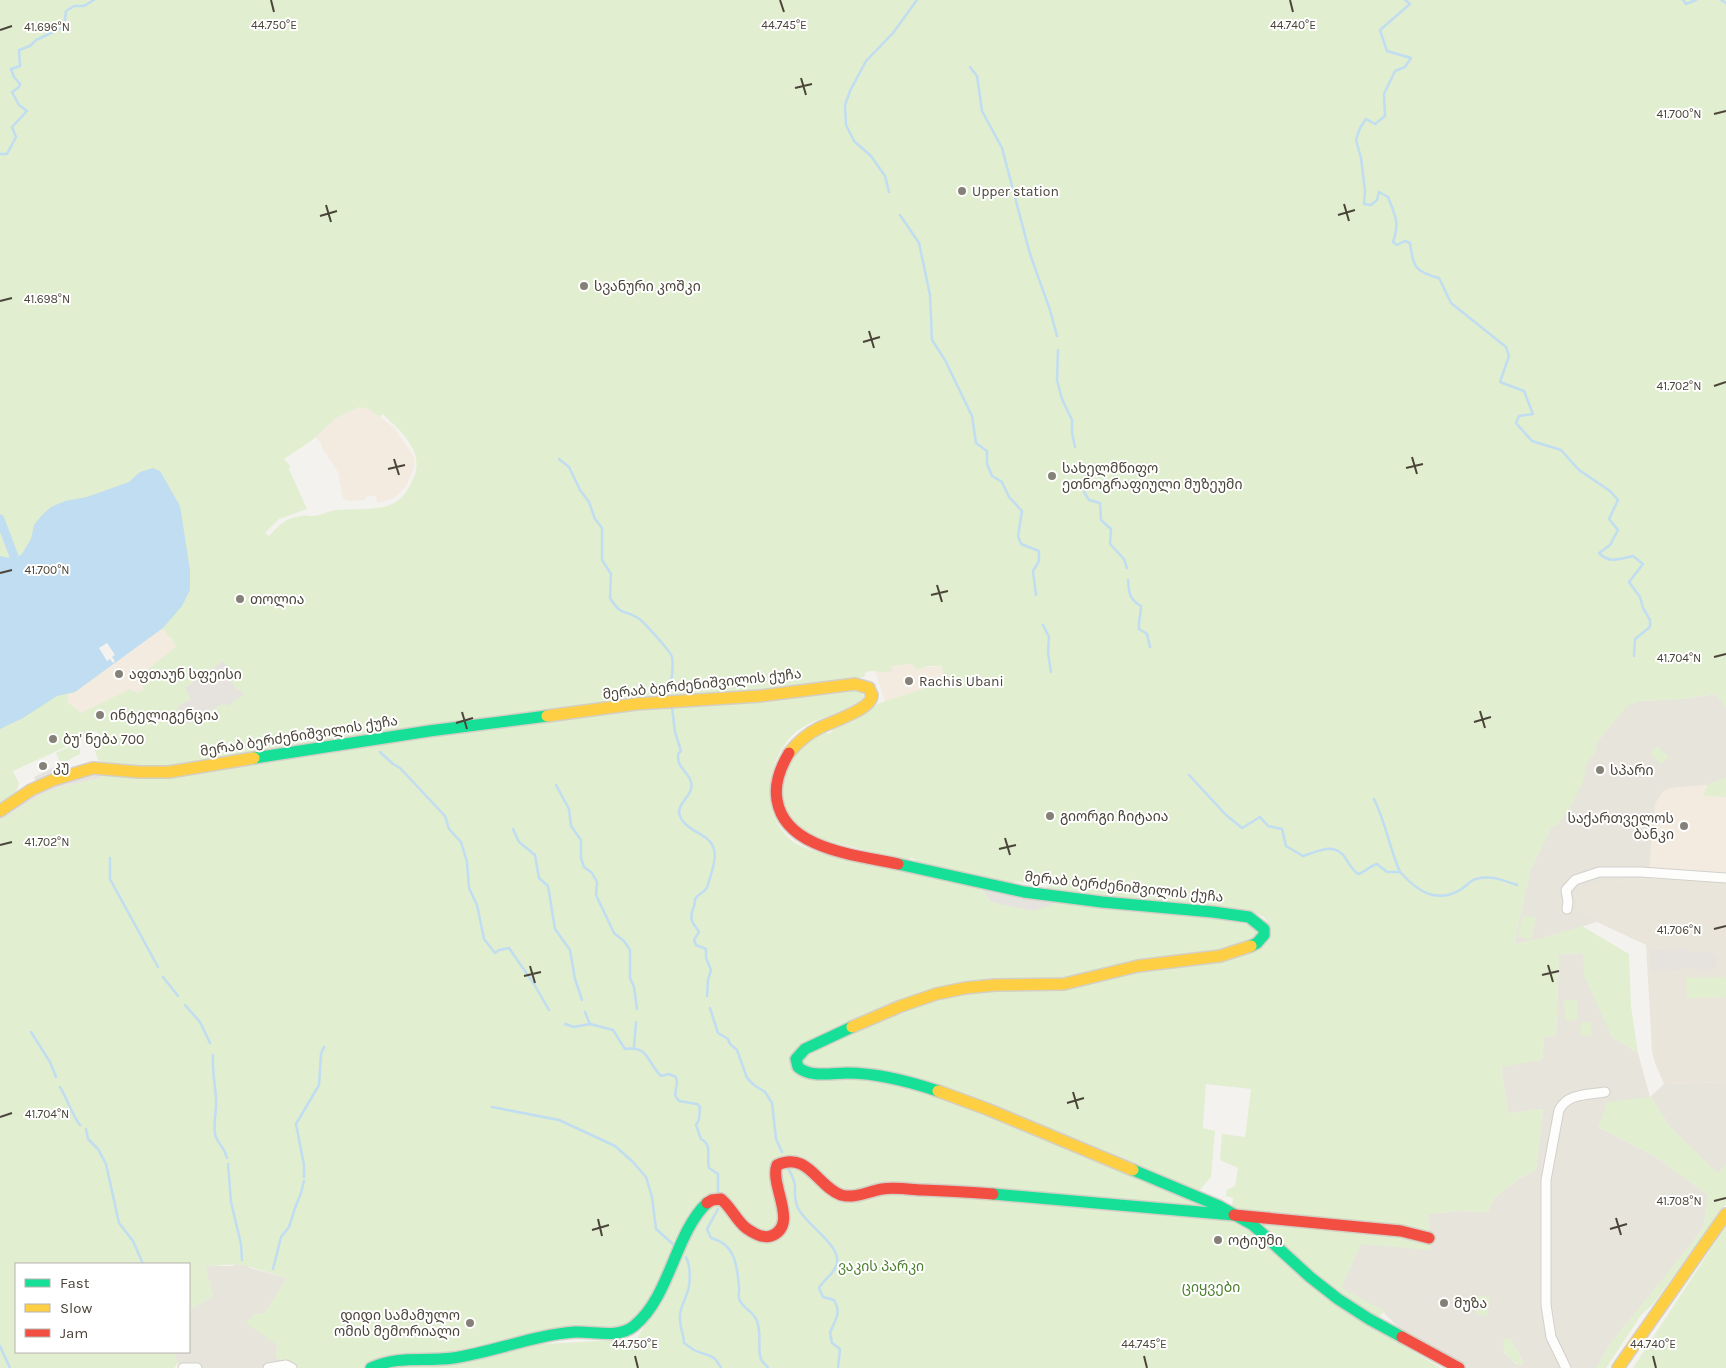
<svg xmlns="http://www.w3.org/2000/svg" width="1726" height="1368" viewBox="0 0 1726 1368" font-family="Karla,'Noto Sans Georgian',sans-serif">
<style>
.residential{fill:#e7e4dc;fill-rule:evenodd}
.commercial{fill:#f3ebdf}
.education{fill:#eae5da}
.green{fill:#e1eecf;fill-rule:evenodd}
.parking{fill:#e6e3df}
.water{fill:#c0ddf1}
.pier{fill:#f4f2ee}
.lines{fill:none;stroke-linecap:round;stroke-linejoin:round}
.stream{stroke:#c0ddf1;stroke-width:2.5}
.canal{stroke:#c0ddf1;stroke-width:9}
.street-casing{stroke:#d2d0cb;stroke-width:11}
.fast-casing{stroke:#d3cfc5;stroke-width:14}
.slow-casing{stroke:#d3cfc5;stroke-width:14}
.jam-casing{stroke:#d3cfc5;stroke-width:14}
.street{stroke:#fdfdfc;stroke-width:9}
.fast{stroke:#16e098;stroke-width:11}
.slow{stroke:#ffcf43;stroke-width:11}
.jam{stroke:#f24e42;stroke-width:11}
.ticks{fill:none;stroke:#4b4439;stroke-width:2}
.poi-dot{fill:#868178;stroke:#fff;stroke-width:2}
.labels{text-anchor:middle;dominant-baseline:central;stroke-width:4;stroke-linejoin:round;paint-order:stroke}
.poi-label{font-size:14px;fill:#4b4439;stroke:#fff;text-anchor:start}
.street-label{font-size:14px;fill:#4b4439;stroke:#fff}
.park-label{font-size:14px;fill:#4a7f2a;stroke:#fff}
.ticks-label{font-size:12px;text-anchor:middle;fill:#4b4439;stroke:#fff;stroke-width:4;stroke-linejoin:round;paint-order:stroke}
</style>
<rect width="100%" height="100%" fill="#f4f2ee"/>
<g class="residential">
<polygon points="1716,694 1726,707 1726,778 1707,785 1671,788 1649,869 1648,878 1598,882 1576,907 1597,922 1540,939 1514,944 1530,871 1553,823 1598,741 1627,705 1640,701 1682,699"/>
<path d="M1583,953L1612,1037L1638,1053L1650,1097L1664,1084L1726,1082V1165L1718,1174L1670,1127L1651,1097L1598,1127L1656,1157L1708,1195L1704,1225L1695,1239L1614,1339L1596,1368H1466L1413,1342L1384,1313L1385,1312L1341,1288L1361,1243L1430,1249L1428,1214L1457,1211L1488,1212L1493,1199L1520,1178L1536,1170L1543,1109L1508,1113L1501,1066L1542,1060L1544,1037L1556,1035L1559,954ZM1511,1340L1523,1361L1522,1365L1516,1364L1504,1352Z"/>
<polygon points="237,1264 246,1265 250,1268 287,1278 265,1313 253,1315 277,1345 276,1357 298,1368 184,1368 178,1363 173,1352 189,1352 189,1310 213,1296 206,1272 207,1266 232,1266"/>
</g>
<g class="commercial">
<polygon points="359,407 369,409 393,427 411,452 415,460 414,468 406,486 395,497 379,503 377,502 376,496 367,496 364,500 349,501 343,499 338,472 322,448 322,444 315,437 336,418"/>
<polygon points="163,628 169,637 171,636 177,647 138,677 144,689 138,693 130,689 81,713 68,702 67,694 75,692"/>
<polygon points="909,664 929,667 942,666 943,677 920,690 885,702 874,667"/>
<polygon points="1707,785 1705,796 1726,797 1726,874 1649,869 1655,804 1662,792 1671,788"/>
</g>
<polygon class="education" points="1648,878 1726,883 1726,1082 1664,1084 1655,1063 1652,1051 1646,945 1597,922 1576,907 1575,895 1582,888 1598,882"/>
<g class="green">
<path d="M0,0H1726V707L1716,694L1682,699L1640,701L1627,706L1598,741L1595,752L1586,765L1584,779L1578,792L1569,810L1556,826L1551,827L1530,871L1514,944L1540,939L1582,926L1629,954L1631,1006L1638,1053L1612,1037L1584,976L1583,953L1559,954L1556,1035L1544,1037L1542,1060L1501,1067L1508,1113L1543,1109L1536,1170L1520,1178L1493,1199L1488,1212L1457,1211L1428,1214L1430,1250L1361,1244L1341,1288L1385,1311L1370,1326L1441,1368H298L276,1357L277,1345L246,1323L253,1315L265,1313L287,1278L250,1267C242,1262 218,1266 207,1266L206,1272L213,1296L189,1310V1264H16V1352H173L178,1363L174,1368H0V820L40,795L63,786L101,778L103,762L98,760L93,745L101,738L96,731L79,741L13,771L19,783L15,795L0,804ZM359,407L369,409L380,417L382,414C399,428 423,450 415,474C412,482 408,491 402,497C388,513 355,508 336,510C328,511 318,517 310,516C304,515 300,516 292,518C282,521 277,528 269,536L265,533L279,519L307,509L289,469L290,466L284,459L311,441L336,418ZM163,628L169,637H171L176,647L138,677L144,689L138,693L130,689L81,713L68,702V694L75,692L136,646ZM909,664L914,665L916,670L928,666H942L943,677L920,690L877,704L854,721L835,728L829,734L824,731C801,744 779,766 782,795C782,805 786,816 793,823C799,830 808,834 816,838L908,861L910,858L915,859V862L1014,886L1015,881L1042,885L1043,883L1047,884V888L1050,889V892L1255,913L1264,917L1270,926H1252L1220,918L1133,912L1058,902L1034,910L992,902L981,888C949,881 917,873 885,866C861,861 809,855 791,840C761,814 765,769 788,740C806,717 841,716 864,700L863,693L856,690H763L864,677L866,672C875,669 882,674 892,671L891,666ZM1206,1084L1251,1089L1245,1137L1222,1134L1220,1160L1238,1168L1235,1186L1227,1190L1226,1196L1233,1198L1232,1206L1199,1191L1211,1177L1215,1131L1203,1128ZM646,1323L637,1339L543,1344L615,1327Z"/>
<polygon points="74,745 80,747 80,754 61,764 56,753"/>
<polygon points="1657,746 1669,757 1661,764 1650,753"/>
<polygon points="1726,778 1726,797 1704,796 1707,785"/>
<polygon points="1523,915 1536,918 1531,940 1518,936"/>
<polygon points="1726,977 1726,997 1687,998 1686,978"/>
<polygon points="1564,1000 1577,1000 1578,1020 1565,1021"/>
<polygon points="1591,1022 1592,1035 1581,1036 1580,1023"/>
<polygon points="1651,1097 1670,1127 1718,1173 1726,1165 1726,1204 1653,1304 1641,1315 1606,1368 1596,1368 1614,1339 1695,1239 1704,1225 1708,1195 1656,1157 1598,1127 1607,1102"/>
<polygon points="1726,1226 1726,1368 1633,1368"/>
<polygon points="1478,1295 1490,1297 1487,1316 1475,1314"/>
<path d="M1505,1338L1511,1340L1523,1362L1521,1365C1511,1363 1498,1348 1505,1338Z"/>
</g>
<g class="parking">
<polygon points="223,661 229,672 226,674 237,690 239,689 244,694 227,706 224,703 188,724 177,707 191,699 185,688"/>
<polygon points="67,761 74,777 101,772 101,778 63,786 40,795 0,820 0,816 39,789 34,777"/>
<polygon points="981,888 1058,902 1034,911 991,902"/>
<polygon points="1689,948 1690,952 1711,951 1716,957 1717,969 1690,969 1690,966 1686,966 1682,970 1650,972 1650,950"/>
</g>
<polygon class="water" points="153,468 160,471 180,506 190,570 190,590 182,606 163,628 75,692 57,696 23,718 0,729 0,556 15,559 22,554 31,539 34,525 42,515 51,507 65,501 87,497 129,482 140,472"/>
<polygon class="pier" points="107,643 115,655 112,657 115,661 113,663 110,659 107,661 99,648"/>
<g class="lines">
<g class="stream">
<path d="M1405,0L1410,4L1380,30L1387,51L1411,58L1405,67L1395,71L1384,94L1385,116L1375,124L1366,119L1360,128L1356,140L1361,158L1365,191L1364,204L1371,205L1377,200L1379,192L1388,197C1395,215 1400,223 1393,242L1397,245L1405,241L1410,243C1413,267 1415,272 1439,278L1451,303L1506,347L1509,356L1500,382L1524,391L1533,414L1519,416L1516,423L1532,441L1561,450L1579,470L1610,491L1618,500L1609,519L1618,530L1610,545L1599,553C1610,564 1619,559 1633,556L1643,564L1629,582L1640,597L1643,608L1650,620V627L1635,639L1634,656"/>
<polyline points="1683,0 1686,4 1696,0"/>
<polyline points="1721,0 1726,3"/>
<polyline points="970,67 977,76 982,111 1002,148 1030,254 1050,310 1057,336"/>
<polyline points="0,154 7,154 16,137 12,127 27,111 19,105 12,92 19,87 20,84 14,77 11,69 20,66 19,50 30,46 36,40 64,27 66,11 74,6 84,6 94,0"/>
<polyline points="889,192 885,176 871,156 854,141 846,125 845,105 850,91 866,61 893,33 917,0"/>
<polyline points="900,215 919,243 930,295 932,340 945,360 972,416 976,443 987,451 987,464 992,476 1002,482 1009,497 1022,511 1018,536 1021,544 1039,551 1039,561 1033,571 1036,595"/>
<polyline points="1058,350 1057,380 1062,399 1072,420 1072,433 1075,447"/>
<path d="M559,459L569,467L580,490L589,502L595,519L602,528V560L611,574L610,598C622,617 624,609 638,618C643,621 671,652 672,657C674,666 671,679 671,688"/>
<polyline points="1080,465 1090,481 1084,492 1089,500 1100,503 1101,520 1111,529 1110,544 1124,559 1127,568"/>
<path d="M1128,580C1129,593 1129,599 1141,606C1141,615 1138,621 1139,629L1147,634L1150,647"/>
<polyline points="1043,625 1049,637 1048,653 1051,672"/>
<path d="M672,707L675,732L681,751L678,754C678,758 678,762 680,765C684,772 694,779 691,789C688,800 673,807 682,820C688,829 698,832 706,838C720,848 714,865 710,878C708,882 709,885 706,889C703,893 698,894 695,899C696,907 689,912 692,921C693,925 697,928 699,932L694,940L696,945L706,949V958L711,970L708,980L707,996"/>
<polyline points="380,752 393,764 400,768 445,816 449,829 461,842 467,862 469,888 477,905 484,939 495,953 499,950 509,948 534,984 549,1010"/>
<path d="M1189,775L1226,815L1242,828L1260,817L1268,826L1282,829L1286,846L1303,856C1319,851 1335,841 1346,859C1350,865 1353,871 1358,874C1366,872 1369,866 1377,864L1387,872H1400C1417,891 1436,904 1460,890C1466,887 1470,880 1476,879C1491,875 1503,880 1517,885"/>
<polyline points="556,785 569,809 571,826 581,840 581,858 584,867 592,873 597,882 596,895 614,933 624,941 630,950 630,978 634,987 637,1009"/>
<path d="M1374,799C1386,823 1389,847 1400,872"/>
<polyline points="513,829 519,842 535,855 539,878 548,886 555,929 570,950 575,979 582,1000"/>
<polyline points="110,858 110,879 158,967"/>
<polyline points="163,977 178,996"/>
<polyline points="185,1005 200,1022 210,1043"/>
<polyline points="710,1008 718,1033 728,1039 730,1044 737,1050 747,1078 754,1085 765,1092 772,1103 776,1139 782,1152"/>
<polyline points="585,1012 590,1024"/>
<path d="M565,1024L574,1027L590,1024L613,1030L625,1049C648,1045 647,1062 661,1076L669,1074L676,1077L677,1083L675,1095L679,1101L697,1104L700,1107L699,1120L696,1125L701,1139C713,1145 706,1157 709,1168L718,1174V1192"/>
<polyline points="31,1032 50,1062 56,1077"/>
<polyline points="634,1047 636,1022"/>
<path d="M213,1055C212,1070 215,1084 216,1098C217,1110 213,1123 215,1134C217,1144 224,1145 227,1158"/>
<path d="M60,1087C68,1100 71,1113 80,1125"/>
<polyline points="492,1107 559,1120 615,1146 632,1161 646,1177 652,1197 656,1229 674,1245"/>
<polyline points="86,1129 88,1139 98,1149 106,1164 119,1223 133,1241 143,1264"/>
<polyline points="228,1164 231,1202 241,1244 242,1260"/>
<path d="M788,1168C791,1173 794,1179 795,1186C795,1194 794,1200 798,1208C805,1224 841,1245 837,1263C835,1274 824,1279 819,1288L823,1297L834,1300C842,1314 835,1319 830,1333L832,1343L840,1349L838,1368"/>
<polyline points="304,1177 304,1165 296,1124 319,1085 321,1054 324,1047"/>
<path d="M718,1209L707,1229L711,1238C735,1244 737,1265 739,1286C740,1291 737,1296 740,1301C744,1309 754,1312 757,1321C762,1334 757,1350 761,1359C762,1362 766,1365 768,1368"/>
<path d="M686,1257C691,1267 691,1285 686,1296C683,1304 679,1311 680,1319C680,1328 684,1335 684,1343C687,1345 691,1348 694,1350C708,1357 713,1352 721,1368"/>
<polyline points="273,1269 281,1237 289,1227 295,1208 301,1193 304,1181"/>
<polyline points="0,1346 10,1368"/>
</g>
<polyline class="canal" points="0,519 15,559"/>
<g class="street-casing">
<g id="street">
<polyline points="1567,909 1568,902 1566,890 1575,880 1599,872 1641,872 1726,878"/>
<polyline points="183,1368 197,1368"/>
<polyline points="268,1368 286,1365 292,1368"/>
<path d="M1566,1368L1551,1337L1546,1305V1180L1559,1110C1568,1093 1587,1095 1605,1092"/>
</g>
</g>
<g class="fast-casing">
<g id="fast">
<polyline points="254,758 429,731 547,716"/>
<polyline points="898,864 1024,892 1102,902 1213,912 1249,917 1264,929 1264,935 1257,943 1251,946"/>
<path d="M852,1027L805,1049L796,1059L798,1067C810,1078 832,1073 847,1073C878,1073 908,1081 938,1091"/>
<polyline points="1133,1170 1219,1206 1253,1225 1310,1277 1338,1299 1369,1319 1402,1337"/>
<polyline points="993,1194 1234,1215"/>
<path d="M371,1368C398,1355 424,1362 453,1358C494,1352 533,1335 575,1332C594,1331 618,1339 634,1326C670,1297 675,1233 707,1203"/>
</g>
</g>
<g class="slow-casing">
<g id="slow">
<path d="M547,716L636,704L760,696L855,684L869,688C869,689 872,695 872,695C872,710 830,722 819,728C807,734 797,743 789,753"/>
<polyline points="0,811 31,790 53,780 93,768 139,772 169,772 254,758"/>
<polyline points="852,1027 901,1006 936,994 965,988 995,985 1064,984 1138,966 1220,956 1251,946"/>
<polyline points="938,1091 987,1109 1133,1170"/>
<polyline points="1618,1368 1726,1214"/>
</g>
</g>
<g class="jam-casing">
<g id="jam">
<path d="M789,753C780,768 774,783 777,800C785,850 858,855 898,864"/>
<path d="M707,1203L712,1200L721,1199C731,1207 736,1220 746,1228C753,1233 763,1239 771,1236C800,1225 769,1185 777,1165C808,1151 817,1186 841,1195C855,1199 869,1191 882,1189C894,1187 908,1189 920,1190C944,1191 969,1192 993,1194"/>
<polyline points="1234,1215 1401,1231 1429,1238"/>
<polyline points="1402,1337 1459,1368"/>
</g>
</g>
<use href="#street" class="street"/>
<use href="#fast" class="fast"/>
<use href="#slow" class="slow"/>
<use href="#jam" class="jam"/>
</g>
<path class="ticks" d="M271,0L274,12M780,0L784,12M1290,0L1293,12M0,30L12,26M801,78L806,95M795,88L812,84M1714,114L1726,111M1344,204L1349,221M326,205L331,222M1338,215L1355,210M320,216L337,211M0,301L12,298M869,331L874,348M863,342L880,337M1714,386L1726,382M1412,457L1417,474M394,459L399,475M1406,468L1423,464M388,469L405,465M0,573L12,570M937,585L942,602M931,595L948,591M1714,657L1726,654M1480,711L1485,728M462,712L467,729M1474,722L1491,717M456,723L473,718M1005,838L1010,855M0,845L12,842M999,849L1016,845M1714,929L1726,926M1548,965L1553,982M530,966L535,983M1542,975L1559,971M524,976L541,972M1073,1092L1078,1109M1067,1103L1084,1098M0,1117L12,1113M1714,1201L1726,1198M1616,1218L1621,1235M598,1219L602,1236M1610,1229L1627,1224M592,1230L609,1225M635,1356L638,1368M1144,1356L1147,1368M1653,1356L1656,1368"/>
<g class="poi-dot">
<circle cx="962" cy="191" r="5"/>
<circle cx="584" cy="286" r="5"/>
<circle cx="1052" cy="476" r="5"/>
<circle cx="240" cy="599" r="5"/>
<circle cx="119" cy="674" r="5"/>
<circle cx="909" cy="681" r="5"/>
<circle cx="100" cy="715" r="5"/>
<circle cx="53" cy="739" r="5"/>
<circle cx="43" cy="766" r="5"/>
<circle cx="1600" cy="770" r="5"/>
<circle cx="1050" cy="816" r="5"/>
<circle cx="1684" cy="826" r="5"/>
<circle cx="1218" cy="1240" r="5"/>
<circle cx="1444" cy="1303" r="5"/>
<circle cx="470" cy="1323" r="5"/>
</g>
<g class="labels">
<g class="poi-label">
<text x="972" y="191">Upper station</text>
<text x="594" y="286">სვანური კოშკი</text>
<text x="1062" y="468">სახელმწიფო<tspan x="1062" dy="16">ეთნოგრაფიული მუზეუმი</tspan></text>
<text x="250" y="599">თოლია</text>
<text x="129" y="674">აფთაუნ სფეისი</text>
<text x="919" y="681">Rachis Ubani</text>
<text x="110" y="715">ინტელიგენცია</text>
<text x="63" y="739">ბუ' ნება 700</text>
<text x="53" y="766">კუ</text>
<text x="1610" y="770">სპარი</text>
<text x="1060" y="816">გიორგი ჩიტაია</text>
<text x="1674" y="818" text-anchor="end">საქართველოს<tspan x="1674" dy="16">ბანკი</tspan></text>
<text x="1228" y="1240">ოტიუმი</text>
<text x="1454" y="1303">მუზა</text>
<text x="460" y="1315" text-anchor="end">დიდი სამამულო<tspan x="460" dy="16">ომის მემორიალი</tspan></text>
</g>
<g class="street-label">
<text transform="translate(702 684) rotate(-6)">მერაბ ბერძენიშვილის ქუჩა</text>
<text transform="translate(299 736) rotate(-9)">მერაბ ბერძენიშვილის ქუჩა</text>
<text transform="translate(1124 887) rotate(6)">მერაბ ბერძენიშვილის ქუჩა</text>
</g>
<g class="park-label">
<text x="881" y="1266">ვაკის პარკი</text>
<text x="1211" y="1287">ციყვები</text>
</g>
</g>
<g class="ticks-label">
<text x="274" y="29">44.750°E</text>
<text x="784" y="29">44.745°E</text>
<text x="1293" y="29">44.740°E</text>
<text x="47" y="31">41.696°N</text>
<text x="1679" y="118">41.700°N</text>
<text x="47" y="303">41.698°N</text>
<text x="1679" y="390">41.702°N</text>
<text x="47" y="574">41.700°N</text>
<text x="1679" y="662">41.704°N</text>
<text x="47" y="846">41.702°N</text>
<text x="1679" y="934">41.706°N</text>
<text x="47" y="1118">41.704°N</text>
<text x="1679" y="1205">41.708°N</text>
<text x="635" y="1348">44.750°E</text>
<text x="1144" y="1348">44.745°E</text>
<text x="1653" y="1348">44.740°E</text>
</g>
<rect x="15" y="1263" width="175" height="90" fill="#ffffff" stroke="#b7b4b0"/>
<rect x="25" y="1279" width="25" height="8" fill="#16e098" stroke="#b7b4b0"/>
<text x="60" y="1288" font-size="15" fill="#4b4439">Fast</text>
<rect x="25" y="1304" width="25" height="8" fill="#ffcf43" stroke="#b7b4b0"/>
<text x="60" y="1313" font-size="15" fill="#4b4439">Slow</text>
<rect x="25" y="1329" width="25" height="8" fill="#f24e42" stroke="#b7b4b0"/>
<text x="60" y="1338" font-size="15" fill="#4b4439">Jam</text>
</svg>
